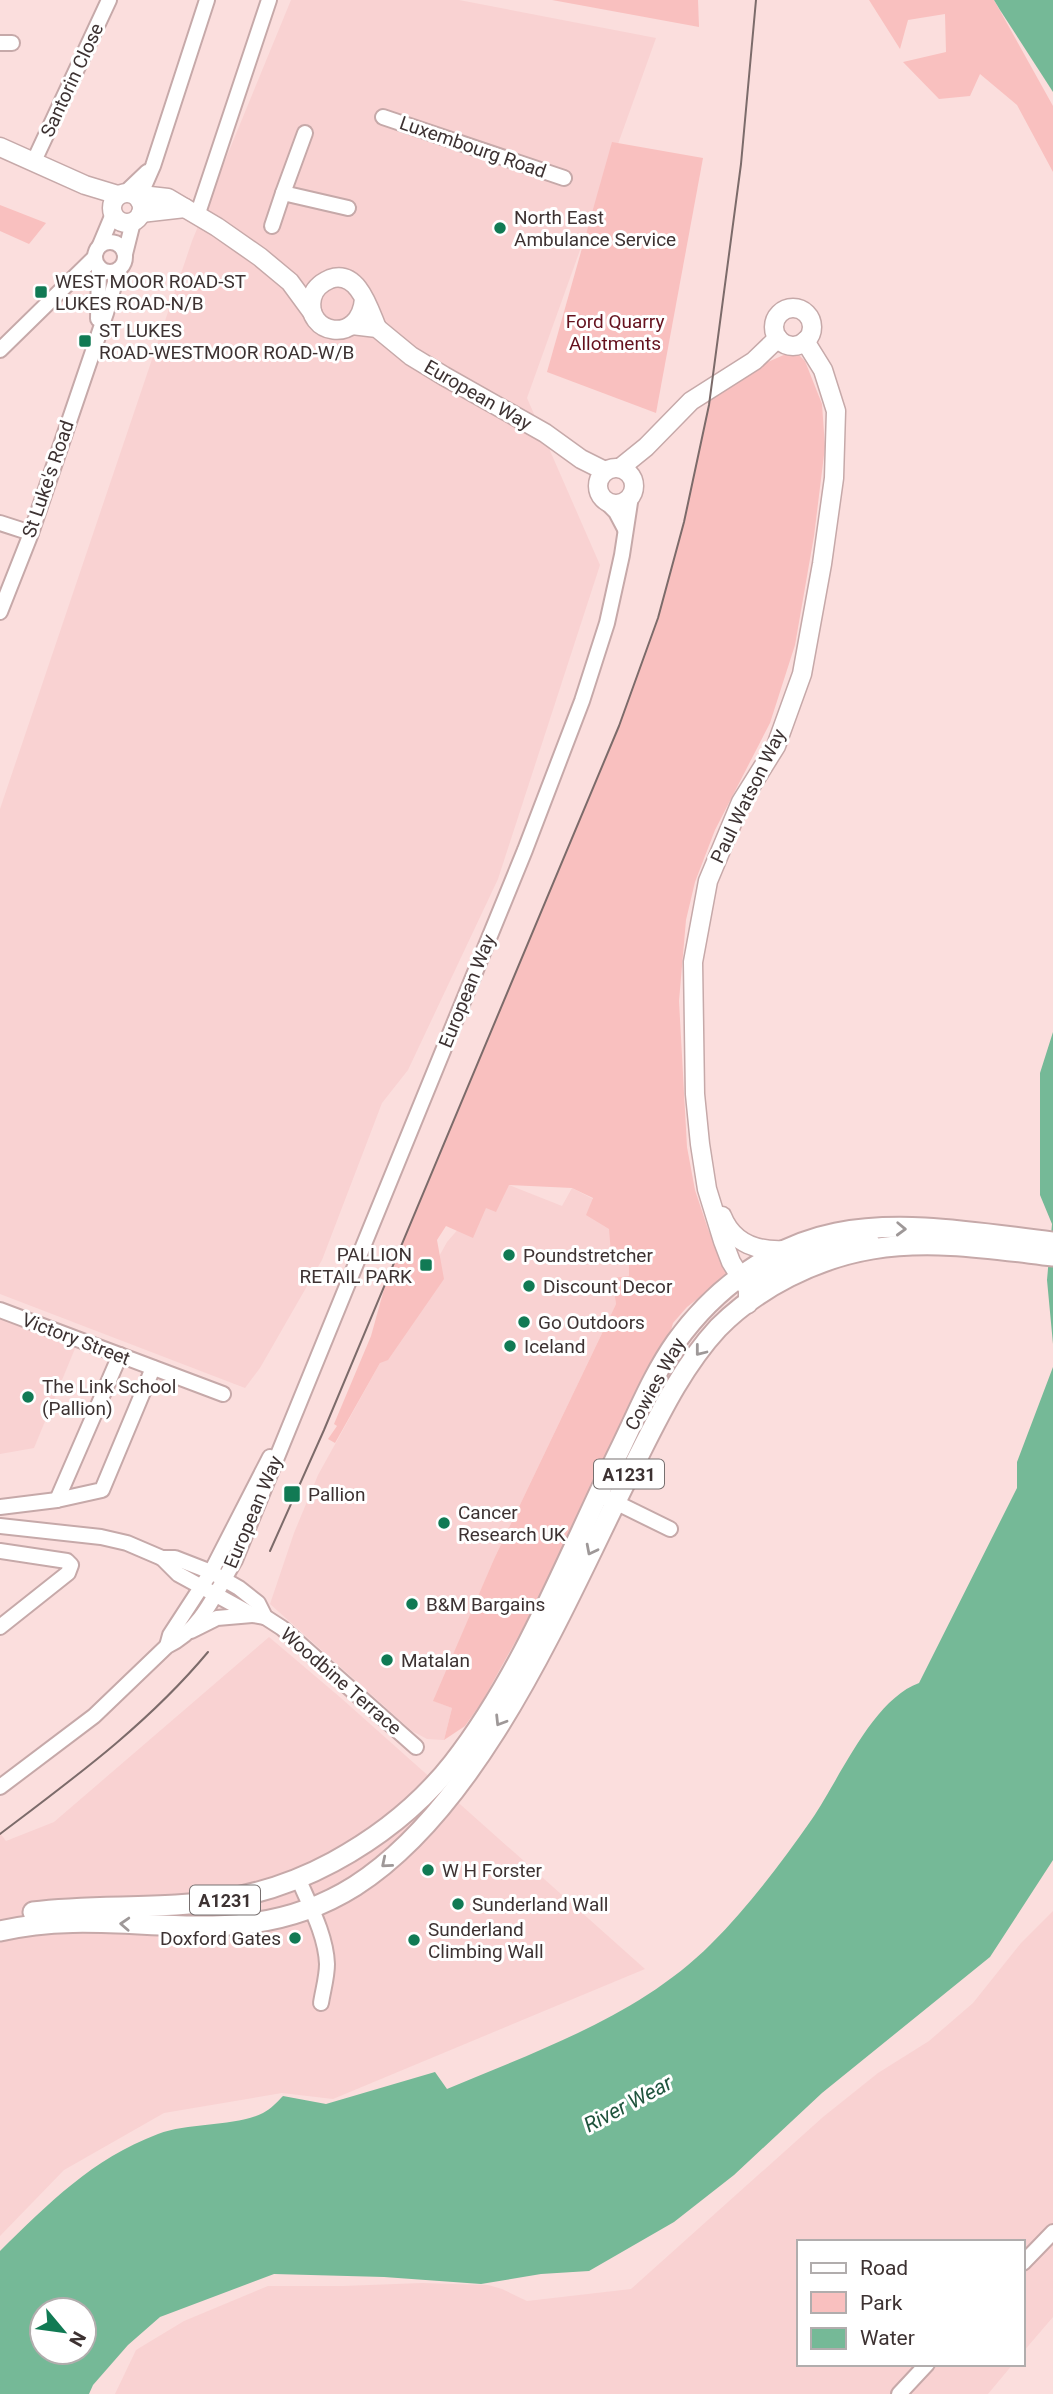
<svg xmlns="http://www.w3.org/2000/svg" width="1053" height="2394" viewBox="0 0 1053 2394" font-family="Roboto,sans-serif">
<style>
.built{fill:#f9d2d2}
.green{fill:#f9c0bf}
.water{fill:#75b997;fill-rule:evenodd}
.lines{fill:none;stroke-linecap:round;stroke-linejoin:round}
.minor-casing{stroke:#c6a9a9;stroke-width:18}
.major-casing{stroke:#c6a9a9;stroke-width:21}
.highway-casing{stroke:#c6a9a9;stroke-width:23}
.minor{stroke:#fff;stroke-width:14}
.major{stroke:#fff;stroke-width:18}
.highway{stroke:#fff;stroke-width:19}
.tram{stroke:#7c6b6a;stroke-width:2}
.oneway{stroke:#9e9898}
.poi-dot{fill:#117a54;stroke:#fff;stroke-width:2.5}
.labels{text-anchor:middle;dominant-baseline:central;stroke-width:6;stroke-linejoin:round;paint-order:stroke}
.shield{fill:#fff;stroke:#777070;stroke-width:2}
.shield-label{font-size:18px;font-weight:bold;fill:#3d3232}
.street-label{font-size:19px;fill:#3d3232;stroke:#fff}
.poi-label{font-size:19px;fill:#3d3232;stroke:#fff;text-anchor:start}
.park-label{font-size:19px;fill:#65121e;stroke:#fff}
.water-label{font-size:21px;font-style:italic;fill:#1f543d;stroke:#fff}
</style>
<rect width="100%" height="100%" fill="#fbdedd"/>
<g class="built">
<polygon points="291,0 459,0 656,38 527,398 600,565 498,879 408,1070 382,1103 322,1260 260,1368 245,1388 0,1294 0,809 192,241"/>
<polygon points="509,1185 562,1206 572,1188 593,1199 609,1229 629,1248 629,1276 612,1278 616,1304 494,1559 434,1701 452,1708 444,1740 427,1739 412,1731 270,1604 294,1533 318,1475 447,1242 480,1204"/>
<polygon points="0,1319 76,1346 34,1448 0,1454"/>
<polygon points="269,1637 341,1698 645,1969 333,2099 282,2093 164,2113 64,2170 0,2236 0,1833 6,1841 54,1822"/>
<polygon points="1053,1911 1053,2317 1023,2352 1023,2242 799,2242 799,2364 1013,2364 988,2394 115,2394 136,2350 184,2321 268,2286 343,2286 422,2283 488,2285 502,2289 527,2301 631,2289 823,2117 878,2073 929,2041 973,2003 1021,1943"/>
</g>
<g class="green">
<polygon points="552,0 698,0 699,27"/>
<polygon points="869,0 994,0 1053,106 1053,172 1017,105 980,74 970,96 939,99 903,62 946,52 945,14 908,20 900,49"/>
<polygon points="612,142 703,158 656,413 547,372"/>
<polygon points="0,205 46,223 29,244 0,231"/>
<polygon points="786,354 799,355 805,361 822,404 825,447 814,536 795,645 770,723 715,830 695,882 686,920 679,1001 687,1147 695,1190 708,1229 727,1273 724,1278 687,1307 673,1323 669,1338 649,1371 524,1626 482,1702 465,1726 444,1740 452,1708 433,1701 494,1559 616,1304 612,1278 629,1276 629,1249 611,1253 609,1229 586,1215 593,1198 572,1188 509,1185 496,1212 486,1208 473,1238 446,1226 437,1240 444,1279 388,1360 380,1363 335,1443 328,1439 337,1426 334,1424 371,1336 386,1282 619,726 658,618 684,522 710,398 756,367"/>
</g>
<g class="water">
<polygon points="994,0 1053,0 1053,92 1000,10"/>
<polygon points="1053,1032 1053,1344 1047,1280 1052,1224 1040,1195 1040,1073"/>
<path d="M1053,1367V1860L990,1957L822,2093L734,2175L674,2222L589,2271L541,2274L481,2284L384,2277L274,2274L160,2317L128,2345L93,2385L89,2394H0V2251C49,2203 92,2159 158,2134C190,2122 235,2127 263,2113C271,2109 277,2102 283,2096L326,2104L435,2072L447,2089C539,2050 639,2016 711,1944C749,1906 781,1863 812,1819C839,1780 872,1700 919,1683L1017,1488V1462ZM84,2310V2352H42V2310Z"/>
</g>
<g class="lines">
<g class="minor-casing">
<g id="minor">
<polyline points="0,43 12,43"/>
<polyline points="383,117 564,178"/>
<polyline points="34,161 109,0"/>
<polyline points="126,192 147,172"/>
<polyline points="283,193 305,133"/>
<polyline points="139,198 153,166 207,0"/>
<polyline points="197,216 269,0"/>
<polyline points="272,226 283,193 348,208"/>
<circle cx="110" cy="257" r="15"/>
<polyline points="100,245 113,214"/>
<polyline points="125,254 133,222"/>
<polyline points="98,319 99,267"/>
<polyline points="0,350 95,257"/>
<polyline points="607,503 616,512 625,529"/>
<polyline points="0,523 31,533"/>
<polyline points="0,612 30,536 106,313 119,269"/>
<polyline points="0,1310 223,1394"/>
<polyline points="609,1499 670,1529"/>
<polyline points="57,1500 120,1355"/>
<polyline points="0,1507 57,1500 102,1490 153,1368"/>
<polyline points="0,1526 101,1537 127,1543 162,1558 175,1558 211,1572 239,1588 258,1603 265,1617 282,1628 416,1747"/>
<polyline points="0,1551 67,1561 71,1565 68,1573 0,1627"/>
<polyline points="162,1558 178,1574 253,1615 265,1617"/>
<polyline points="191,1631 217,1618 252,1615"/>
<polyline points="167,1646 170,1635 211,1572 270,1457"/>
<path d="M0,1787L94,1716L167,1646C201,1631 217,1590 235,1560L525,850L582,701L607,623L622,555L631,496"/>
<path d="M298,1878C309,1904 326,1935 327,1964C327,1977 323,1990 321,2003"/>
<polyline points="1023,2263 1053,2232"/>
<polyline points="899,2394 927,2364"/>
</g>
</g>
<g class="major-casing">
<g id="major">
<polyline points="0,147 85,185 118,195"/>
<circle cx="127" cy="208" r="15"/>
<polyline points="140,201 150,196 168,198 217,227 260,257 290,282 312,312"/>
<polyline points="141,213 185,208"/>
<path d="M364,299C360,346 304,334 312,298C314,288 321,283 330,279C358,269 369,309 377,328"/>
<circle cx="793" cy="327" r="19"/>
<polyline points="352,325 377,328 411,356 444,376 545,433 581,459 605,471"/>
<circle cx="616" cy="486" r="18"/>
<polyline points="620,468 646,447 691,401 754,361 778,338"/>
<path d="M722,1216C733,1244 759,1252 787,1250"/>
<path d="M740,1276L755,1281C790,1267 830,1237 870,1242"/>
<polyline points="748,1304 748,1289 731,1262 723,1241 707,1189 700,1144 695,1094 693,962 708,881 741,802 776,746 802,674 822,564 834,478 836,411 823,370 805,341"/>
</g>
</g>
<g class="highway-casing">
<g id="highway">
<path d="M33,1912C81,1906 129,1908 176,1905C230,1902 285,1888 333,1862C379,1837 420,1805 453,1763C525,1671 570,1550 622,1445C639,1410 654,1373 676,1342C714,1289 771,1246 836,1233C906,1219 983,1234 1053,1242"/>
<path d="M0,1931C124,1902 236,1961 355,1886C483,1804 564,1604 631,1471C656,1422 680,1369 718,1328C757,1288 817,1258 872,1249C932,1239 993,1249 1053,1256"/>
</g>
</g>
<use href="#minor" class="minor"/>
<use href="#major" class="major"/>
<use href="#highway" class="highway"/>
<g class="tram">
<polyline points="270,1551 324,1430 619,726 658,618 684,522 709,405 741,164 756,0"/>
<path d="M0,1834C74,1778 148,1724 208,1652"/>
</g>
</g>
<defs><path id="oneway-chevron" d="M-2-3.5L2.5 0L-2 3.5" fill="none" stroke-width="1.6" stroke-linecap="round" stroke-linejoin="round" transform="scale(1.75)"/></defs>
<g class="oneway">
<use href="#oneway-chevron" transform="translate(901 1229) rotate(2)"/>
<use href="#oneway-chevron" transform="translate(700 1351) rotate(128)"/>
<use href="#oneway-chevron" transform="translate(591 1550) rotate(117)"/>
<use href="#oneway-chevron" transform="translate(500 1721) rotate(122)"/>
<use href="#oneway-chevron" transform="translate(386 1863) rotate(140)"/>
<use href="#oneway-chevron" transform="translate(125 1924) rotate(-177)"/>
</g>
<g class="poi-dot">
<circle cx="500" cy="228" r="7"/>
<rect x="34" y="285" width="14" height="14" rx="3.5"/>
<rect x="78" y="334" width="14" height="14" rx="3.5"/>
<circle cx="509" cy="1255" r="7"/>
<rect x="419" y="1258" width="14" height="14" rx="3.5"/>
<circle cx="529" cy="1286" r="7"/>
<circle cx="524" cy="1322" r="7"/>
<circle cx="510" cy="1346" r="7"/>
<circle cx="28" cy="1397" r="7"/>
<rect x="283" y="1485" width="18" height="18" rx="3.5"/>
<circle cx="444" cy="1523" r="7"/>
<circle cx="412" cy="1604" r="7"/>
<circle cx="387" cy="1660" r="7"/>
<circle cx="428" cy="1870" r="7"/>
<circle cx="458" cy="1904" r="7"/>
<circle cx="295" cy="1938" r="7"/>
<circle cx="414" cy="1940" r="7"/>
</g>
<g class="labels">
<g class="shield">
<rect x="594" y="1459.5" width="70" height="29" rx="5"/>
<rect x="190" y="1885.5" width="70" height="29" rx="5"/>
</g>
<g class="shield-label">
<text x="629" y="1474">A1231</text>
<text x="225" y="1900">A1231</text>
</g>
<g class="street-label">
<text transform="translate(72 80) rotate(-65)">Santorin Close</text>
<text transform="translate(473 147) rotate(19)">Luxembourg Road</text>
<text transform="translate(478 395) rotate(30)">European Way</text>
<text transform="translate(48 479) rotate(-71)">St Luke's Road</text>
<text transform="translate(748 796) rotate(-64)">Paul Watson Way</text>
<text transform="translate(467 991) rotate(-68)">European Way</text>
<text transform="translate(76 1339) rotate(21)">Victory Street</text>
<text transform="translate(655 1384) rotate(-61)">Cowies Way</text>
<text transform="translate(253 1512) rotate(-67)">European Way</text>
<text transform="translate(341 1681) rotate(41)">Woodbine Terrace</text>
</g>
<g class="poi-label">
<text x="514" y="217">North East<tspan x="514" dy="22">Ambulance Service</tspan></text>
<text x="55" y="281">WEST MOOR ROAD-ST<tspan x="55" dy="22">LUKES ROAD-N/B</tspan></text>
<text x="99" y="330">ST LUKES<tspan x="99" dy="22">ROAD-WESTMOOR ROAD-W/B</tspan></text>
<text x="412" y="1254" text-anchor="end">PALLION<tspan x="412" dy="22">RETAIL PARK</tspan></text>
<text x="523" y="1255">Poundstretcher</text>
<text x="543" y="1286">Discount Decor</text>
<text x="538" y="1322">Go Outdoors</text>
<text x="524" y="1346">Iceland</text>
<text x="42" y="1386">The Link School<tspan x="42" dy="22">(Pallion)</tspan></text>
<text x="308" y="1494">Pallion</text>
<text x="458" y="1512">Cancer<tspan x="458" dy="22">Research UK</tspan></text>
<text x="426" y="1604">B&amp;M Bargains</text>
<text x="401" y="1660">Matalan</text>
<text x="442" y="1870">W H Forster</text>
<text x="472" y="1904">Sunderland Wall</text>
<text x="428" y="1929">Sunderland<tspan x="428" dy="22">Climbing Wall</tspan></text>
<text x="281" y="1938" text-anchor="end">Doxford Gates</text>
</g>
<g class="park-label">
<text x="615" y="321">Ford Quarry<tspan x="615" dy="22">Allotments</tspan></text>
</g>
<g class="water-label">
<text transform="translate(628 2104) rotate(-28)">River Wear</text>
</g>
</g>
<rect x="797" y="2240" width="228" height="126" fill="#ffffff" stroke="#b1adad" stroke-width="2"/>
<rect x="811" y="2263" width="35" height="10" fill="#ffffff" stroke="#b1adad" stroke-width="2"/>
<text x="860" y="2275" font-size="21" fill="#3d3232">Road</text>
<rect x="811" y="2292" width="35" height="21" fill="#f9c0bf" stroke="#b1adad" stroke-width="2"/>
<text x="860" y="2310" font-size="21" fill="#3d3232">Park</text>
<rect x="811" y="2328" width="35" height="21" fill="#75b997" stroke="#b1adad" stroke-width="2"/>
<text x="860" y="2345" font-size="21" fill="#3d3232">Water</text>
<g transform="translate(63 2331) rotate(119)"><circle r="33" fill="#ffffff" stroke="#b1adad" stroke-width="2"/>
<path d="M0-5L12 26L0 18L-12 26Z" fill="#117a54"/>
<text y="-10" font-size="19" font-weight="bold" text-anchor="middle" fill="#3d3232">N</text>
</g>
</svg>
